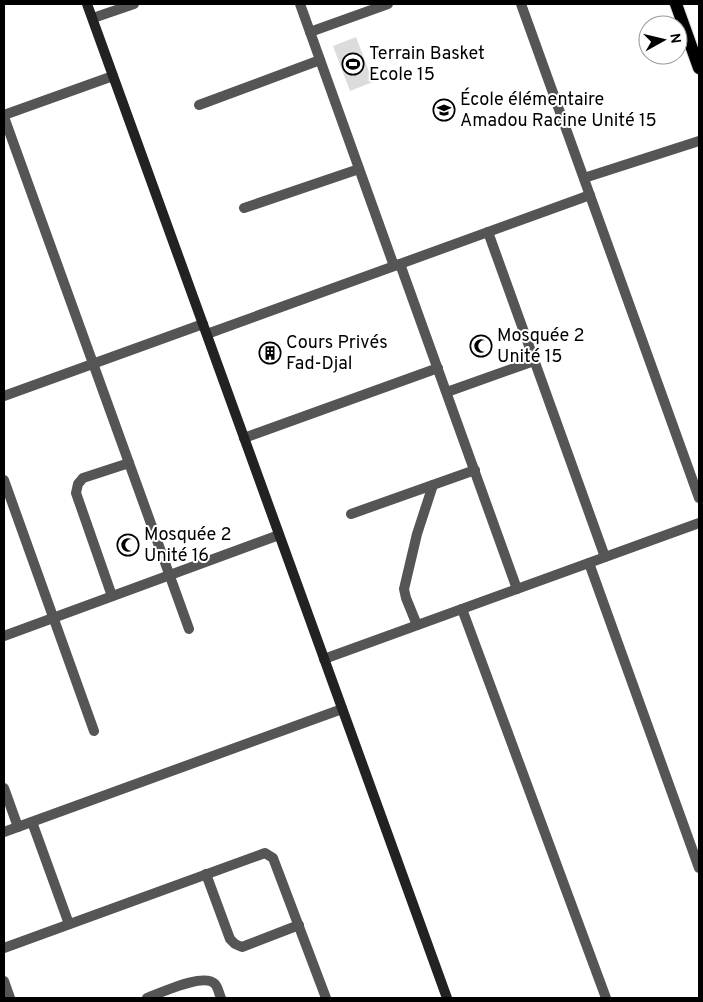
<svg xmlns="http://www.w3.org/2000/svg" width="703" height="1002" viewBox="0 0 703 1002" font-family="Overpass,sans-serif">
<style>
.green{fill:#dcdcdc}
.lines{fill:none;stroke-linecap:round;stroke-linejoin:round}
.primary-casing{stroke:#dbdbdb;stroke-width:14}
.street{stroke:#555;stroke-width:10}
.secondary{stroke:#222;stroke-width:10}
.primary{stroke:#000;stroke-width:12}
.labels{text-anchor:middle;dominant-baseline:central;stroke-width:4;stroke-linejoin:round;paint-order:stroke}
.poi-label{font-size:18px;fill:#000;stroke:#fff;text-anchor:start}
</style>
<rect width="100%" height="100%" fill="#fff"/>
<polygon class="green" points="356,37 373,82 350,91 333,46"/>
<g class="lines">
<g class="primary-casing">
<polyline id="primary" points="676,4 699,68"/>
</g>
<g class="street">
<polyline points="300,4 394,266"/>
<polyline points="521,4 699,498"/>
<polyline points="93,18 134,4"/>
<polyline points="310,32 388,4"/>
<polyline points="199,105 320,60"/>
<polyline points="4,115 113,76"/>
<polyline points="4,117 189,629"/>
<polyline points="584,178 699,141"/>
<polyline points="244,208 359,169"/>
<polyline points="488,232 605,557"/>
<polyline points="400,264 517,589"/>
<polyline points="207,334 590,195"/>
<polyline points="447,392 534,361"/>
<polyline points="4,396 203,324"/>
<polyline points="244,438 438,368"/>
<polyline points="4,480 94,731"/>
<polyline points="351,514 475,470"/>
<polyline points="589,563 699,868"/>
<polyline points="112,596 76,493 78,484 83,478 129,463"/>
<polyline points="462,609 606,998"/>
<polyline points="417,625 406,598 404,589 417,534 433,485"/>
<polyline points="4,636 279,535"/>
<polyline points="324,659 699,523"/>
<polyline points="4,788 18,827"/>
<polyline points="32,822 69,924"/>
<polyline points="4,832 342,709"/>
<polyline points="206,874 230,939 235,944 242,947 299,925"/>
<polyline points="4,948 265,853 273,858 326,998"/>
<polyline points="4,981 10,998"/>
<path d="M147,998C161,993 204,972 215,984C218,987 219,994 221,998"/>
</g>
<polyline class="secondary" points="87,4 447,998"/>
<use href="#primary" class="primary"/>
</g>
<defs>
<g id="stadium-ring" transform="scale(1.125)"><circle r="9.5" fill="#fff" stroke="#000" stroke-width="1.5"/><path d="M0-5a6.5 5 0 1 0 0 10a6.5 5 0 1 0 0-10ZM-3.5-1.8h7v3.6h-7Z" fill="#000"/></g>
<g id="school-ring" transform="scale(1.125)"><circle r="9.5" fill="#fff" stroke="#000" stroke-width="1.5"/><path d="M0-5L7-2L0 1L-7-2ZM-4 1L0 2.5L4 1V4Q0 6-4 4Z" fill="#000"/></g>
<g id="mosque-ring" transform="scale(1.125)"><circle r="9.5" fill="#fff" stroke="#000" stroke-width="1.5"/><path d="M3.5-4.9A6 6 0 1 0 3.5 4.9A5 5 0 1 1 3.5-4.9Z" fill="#000"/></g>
<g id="building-ring" transform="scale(1.125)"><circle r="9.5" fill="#fff" stroke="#000" stroke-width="1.5"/><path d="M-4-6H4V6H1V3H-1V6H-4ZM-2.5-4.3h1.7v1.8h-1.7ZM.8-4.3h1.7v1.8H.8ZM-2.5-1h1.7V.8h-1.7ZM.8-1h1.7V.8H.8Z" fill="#000"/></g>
</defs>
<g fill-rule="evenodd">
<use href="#stadium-ring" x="353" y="64"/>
<use href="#school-ring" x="444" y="110"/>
<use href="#mosque-ring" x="481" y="346"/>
<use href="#building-ring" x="270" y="353"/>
<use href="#mosque-ring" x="128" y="545"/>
</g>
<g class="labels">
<g class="poi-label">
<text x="369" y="54">Terrain Basket<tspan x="369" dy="21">Ecole 15</tspan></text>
<text x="460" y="100">École élémentaire<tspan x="460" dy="21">Amadou Racine Unité 15</tspan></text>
<text x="497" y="336">Mosquée 2<tspan x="497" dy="21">Unité 15</tspan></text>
<text x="286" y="343">Cours Privés<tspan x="286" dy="21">Fad-Djal</tspan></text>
<text x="144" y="535">Mosquée 2<tspan x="144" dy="21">Unité 16</tspan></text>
</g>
</g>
<rect width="703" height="1002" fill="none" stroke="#000000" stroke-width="10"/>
<g transform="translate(663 40) rotate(82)"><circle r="24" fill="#ffffff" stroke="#999999"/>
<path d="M0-4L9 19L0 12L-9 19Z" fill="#000000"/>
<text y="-8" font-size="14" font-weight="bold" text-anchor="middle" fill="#000000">N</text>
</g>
</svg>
